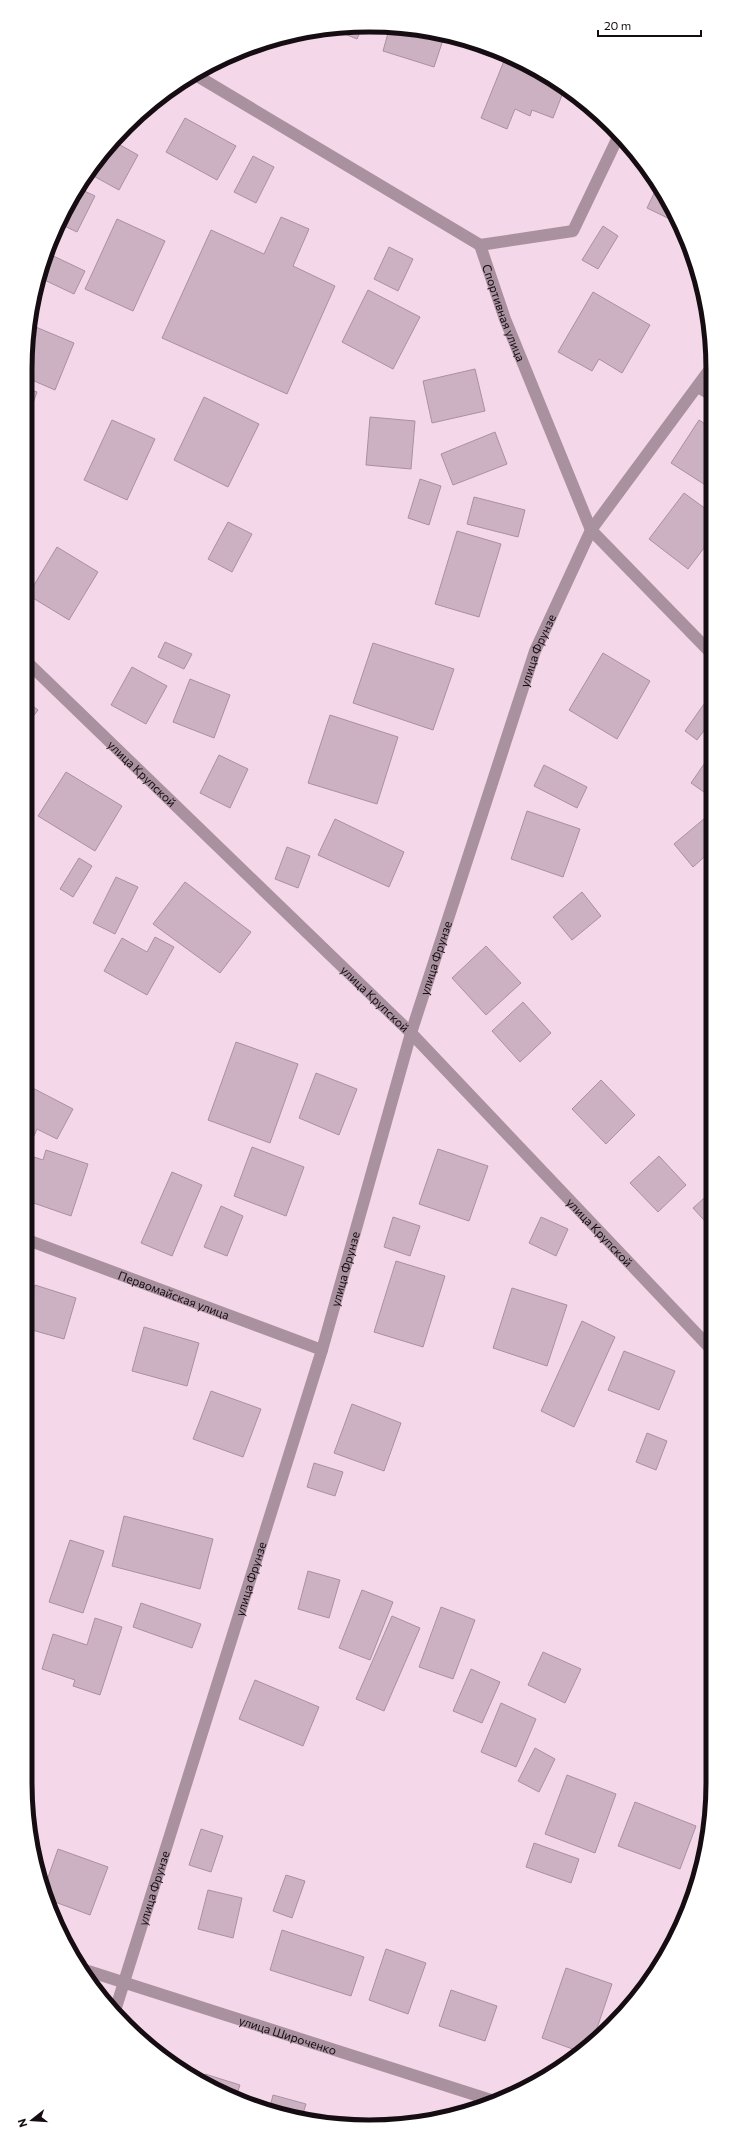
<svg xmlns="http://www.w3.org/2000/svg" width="738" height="2152" viewBox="0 0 738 2152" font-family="Commissioner,sans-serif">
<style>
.building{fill:#cbb1c1;stroke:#aa90a0}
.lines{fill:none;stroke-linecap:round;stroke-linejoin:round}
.minor{stroke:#aa91a0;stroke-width:12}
.labels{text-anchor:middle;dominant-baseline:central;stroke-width:3.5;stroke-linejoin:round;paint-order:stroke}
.street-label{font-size:12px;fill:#150d12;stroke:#fff}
.rim{fill:none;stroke:#150d12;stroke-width:5}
</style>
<rect width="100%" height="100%" fill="#f4d8e9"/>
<g class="building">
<polygon points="390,26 445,34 434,67 383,51"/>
<polygon points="362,27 357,39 330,28"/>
<polygon points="506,56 541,71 564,90 553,118 532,110 530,116 515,109 507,129 481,118"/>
<polygon points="185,118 236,146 217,180 166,152"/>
<polygon points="113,141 138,155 119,190 88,173 96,160"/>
<polygon points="253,156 274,167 256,203 234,192"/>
<polygon points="657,187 678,217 680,224 647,208"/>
<polygon points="78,188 95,196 77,232 58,223"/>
<polygon points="281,217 309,229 293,266 335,286 287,394 162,338 211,230 264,254"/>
<polygon points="117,219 165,241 133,311 85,289"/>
<polygon points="603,226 618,236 598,269 582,260"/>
<polygon points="389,247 413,259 398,291 374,279"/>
<polygon points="47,253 85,271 74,294 38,277"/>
<polygon points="368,290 420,317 393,369 342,342"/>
<polygon points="593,292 650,325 622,373 599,359 592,371 558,352"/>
<polygon points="31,325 74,343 55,390 25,377"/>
<polygon points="475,369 485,411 432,423 423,381"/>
<polygon points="25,388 37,392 26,422 25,422"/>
<polygon points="204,397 259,424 228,487 174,460"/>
<polygon points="370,417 415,421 411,469 366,465"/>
<polygon points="112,420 155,439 127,500 84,480"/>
<polygon points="699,420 710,427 710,488 671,463"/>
<polygon points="495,432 507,464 453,485 441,454"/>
<polygon points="420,479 441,486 429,525 408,518"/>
<polygon points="25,480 31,482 25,497"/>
<polygon points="684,493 710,512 710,540 688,569 649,539"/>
<polygon points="474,497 525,510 518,537 467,524"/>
<polygon points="228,522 252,534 232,572 208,559"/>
<polygon points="457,531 501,544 479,617 435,604"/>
<polygon points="57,547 98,572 69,620 28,595"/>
<polygon points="165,642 192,654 184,669 158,657"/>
<polygon points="373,643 454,669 433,730 353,703"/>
<polygon points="603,653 650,681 617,739 569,710"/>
<polygon points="132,667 167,686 146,724 111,705"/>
<polygon points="190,679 230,695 214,738 173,722"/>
<polygon points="25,700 38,710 25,727"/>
<polygon points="704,704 711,709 711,721 697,740 685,731"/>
<polygon points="330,715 398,737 377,804 308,783"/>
<polygon points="711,754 711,797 691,783"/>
<polygon points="219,755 248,769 230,808 200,793"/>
<polygon points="544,765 587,787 577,808 534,786"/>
<polygon points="66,772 122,806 95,851 38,816"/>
<polygon points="527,811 580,829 563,877 511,859"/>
<polygon points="705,818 711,825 711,851 693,867 674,844"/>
<polygon points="335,819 404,852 389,887 318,855"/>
<polygon points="287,847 310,856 298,888 275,879"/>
<polygon points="79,858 92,866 73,897 60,889"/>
<polygon points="116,877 138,887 115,934 93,923"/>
<polygon points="185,882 251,932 220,973 153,924"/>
<polygon points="582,892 601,916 572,940 553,917"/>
<polygon points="155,937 174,947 147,995 104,971 122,938 147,952"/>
<polygon points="486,946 521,983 486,1015 452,978"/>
<polygon points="523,1002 551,1033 520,1062 492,1031"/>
<polygon points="236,1042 298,1064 270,1143 208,1120"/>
<polygon points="316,1073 357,1089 339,1135 299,1118"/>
<polygon points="601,1080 635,1115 606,1144 572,1109"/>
<polygon points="25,1084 73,1109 57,1139 37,1129 30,1145 25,1142"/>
<polygon points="252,1147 304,1167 286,1216 234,1196"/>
<polygon points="438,1149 488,1166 469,1221 419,1204"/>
<polygon points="46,1150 88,1164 71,1216 25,1200 25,1154 43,1160"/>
<polygon points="659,1156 686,1185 658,1212 630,1183"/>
<polygon points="172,1172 202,1185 172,1256 141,1243"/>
<polygon points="712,1191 712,1229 693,1208"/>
<polygon points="221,1206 243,1216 227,1256 204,1247"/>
<polygon points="393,1217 420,1226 410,1256 384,1247"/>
<polygon points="541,1217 568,1229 556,1256 529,1243"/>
<polygon points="396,1261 445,1276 423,1347 374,1332"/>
<polygon points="35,1285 76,1298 64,1339 25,1328 25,1318"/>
<polygon points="512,1288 567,1305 547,1366 493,1348"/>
<polygon points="582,1321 615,1337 574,1427 541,1411"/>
<polygon points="144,1327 199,1343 187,1386 132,1371"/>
<polygon points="624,1351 675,1371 659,1410 608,1390"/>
<polygon points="211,1391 261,1409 243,1457 193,1439"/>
<polygon points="352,1404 401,1423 384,1471 334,1453"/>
<polygon points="647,1433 667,1441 656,1470 636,1462"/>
<polygon points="314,1463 343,1472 335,1496 307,1487"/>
<polygon points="124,1516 213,1539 200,1589 112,1566"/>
<polygon points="70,1540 104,1551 83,1613 49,1602"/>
<polygon points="308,1571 340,1580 329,1618 298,1609"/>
<polygon points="362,1590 393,1602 370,1660 339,1648"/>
<polygon points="141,1603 201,1624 192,1648 133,1627"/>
<polygon points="441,1607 475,1620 453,1679 419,1667"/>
<polygon points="392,1616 420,1628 384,1711 356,1699"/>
<polygon points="95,1618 122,1627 100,1695 73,1686 75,1680 42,1669 53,1634 87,1645"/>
<polygon points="543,1652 581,1669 565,1703 528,1685"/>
<polygon points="471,1669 500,1682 482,1723 453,1711"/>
<polygon points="255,1680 319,1707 303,1746 239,1719"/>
<polygon points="501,1703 536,1719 516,1767 481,1752"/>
<polygon points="535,1748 555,1759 539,1792 518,1781"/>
<polygon points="567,1775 616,1794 595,1853 545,1834"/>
<polygon points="635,1802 696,1826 680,1869 618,1846"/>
<polygon points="201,1829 223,1836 211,1872 189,1865"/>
<polygon points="534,1843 579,1859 571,1883 526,1867"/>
<polygon points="58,1849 108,1867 90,1915 47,1899 44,1889"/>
<polygon points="286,1875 305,1881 292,1918 273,1911"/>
<polygon points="208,1890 242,1898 233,1938 198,1929"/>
<polygon points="282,1930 364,1957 351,1996 270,1970"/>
<polygon points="386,1949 426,1963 408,2014 369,2000"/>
<polygon points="566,1968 612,1984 592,2043 581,2052 542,2038"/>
<polygon points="451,1990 497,2006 485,2041 439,2026"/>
<polygon points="205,2074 240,2085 236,2097 217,2091 202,2082"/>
<polygon points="273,2095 306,2104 302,2117 270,2107"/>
</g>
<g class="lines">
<g class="minor">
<path id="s1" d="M194,74L480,245L505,319L591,530L711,653"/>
<polyline points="480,245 573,231 619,135"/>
<polyline points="698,387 710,394"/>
<path id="s2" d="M25,660L411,1033L712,1350"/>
<path id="s3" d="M25,1239L322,1350"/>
<path id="s4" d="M85,1970L491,2100"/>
<path id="s5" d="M114,2014L322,1350L411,1033L535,651L591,530L710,369"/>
</g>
</g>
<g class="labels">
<g class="street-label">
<text stroke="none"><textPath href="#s1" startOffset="405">Спортивная улица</textPath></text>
<text stroke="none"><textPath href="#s5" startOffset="1428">улица Фрунзе</textPath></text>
<text stroke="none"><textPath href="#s2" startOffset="163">улица Крупской</textPath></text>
<text stroke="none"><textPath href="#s5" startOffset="1104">улица Фрунзе</textPath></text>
<text stroke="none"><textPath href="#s2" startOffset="487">улица Крупской</textPath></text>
<text stroke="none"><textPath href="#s2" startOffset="811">улица Крупской</textPath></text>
<text stroke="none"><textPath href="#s5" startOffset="780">улица Фрунзе</textPath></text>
<text stroke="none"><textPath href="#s3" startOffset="159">Первомайская улица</textPath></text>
<text stroke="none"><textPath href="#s5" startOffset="456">улица Фрунзе</textPath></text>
<text stroke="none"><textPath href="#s5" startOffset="132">улица Фрунзе</textPath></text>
<text stroke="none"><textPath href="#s4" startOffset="213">улица Широченко</textPath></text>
</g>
</g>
<path d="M0 0H738V2152H0ZM369 32H369A337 337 0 0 1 706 369V1783A337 337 0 0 1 369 2120H369A337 337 0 0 1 32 1783V369A337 337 0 0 1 369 32Z" fill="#fff" fill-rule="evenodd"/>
<path class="rim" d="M369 32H369A337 337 0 0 1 706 369V1783A337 337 0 0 1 369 2120H369A337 337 0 0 1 32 1783V369A337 337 0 0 1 369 32Z"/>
<g transform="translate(32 2120) rotate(253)" stroke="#ffffff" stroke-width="3" paint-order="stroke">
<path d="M0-3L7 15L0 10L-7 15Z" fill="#150d12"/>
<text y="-6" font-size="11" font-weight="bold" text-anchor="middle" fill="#150d12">N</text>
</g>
<path d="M598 30v6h103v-6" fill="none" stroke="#150d12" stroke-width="2"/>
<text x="604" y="30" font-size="12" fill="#150d12" stroke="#ffffff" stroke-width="3" paint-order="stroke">20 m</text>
</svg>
